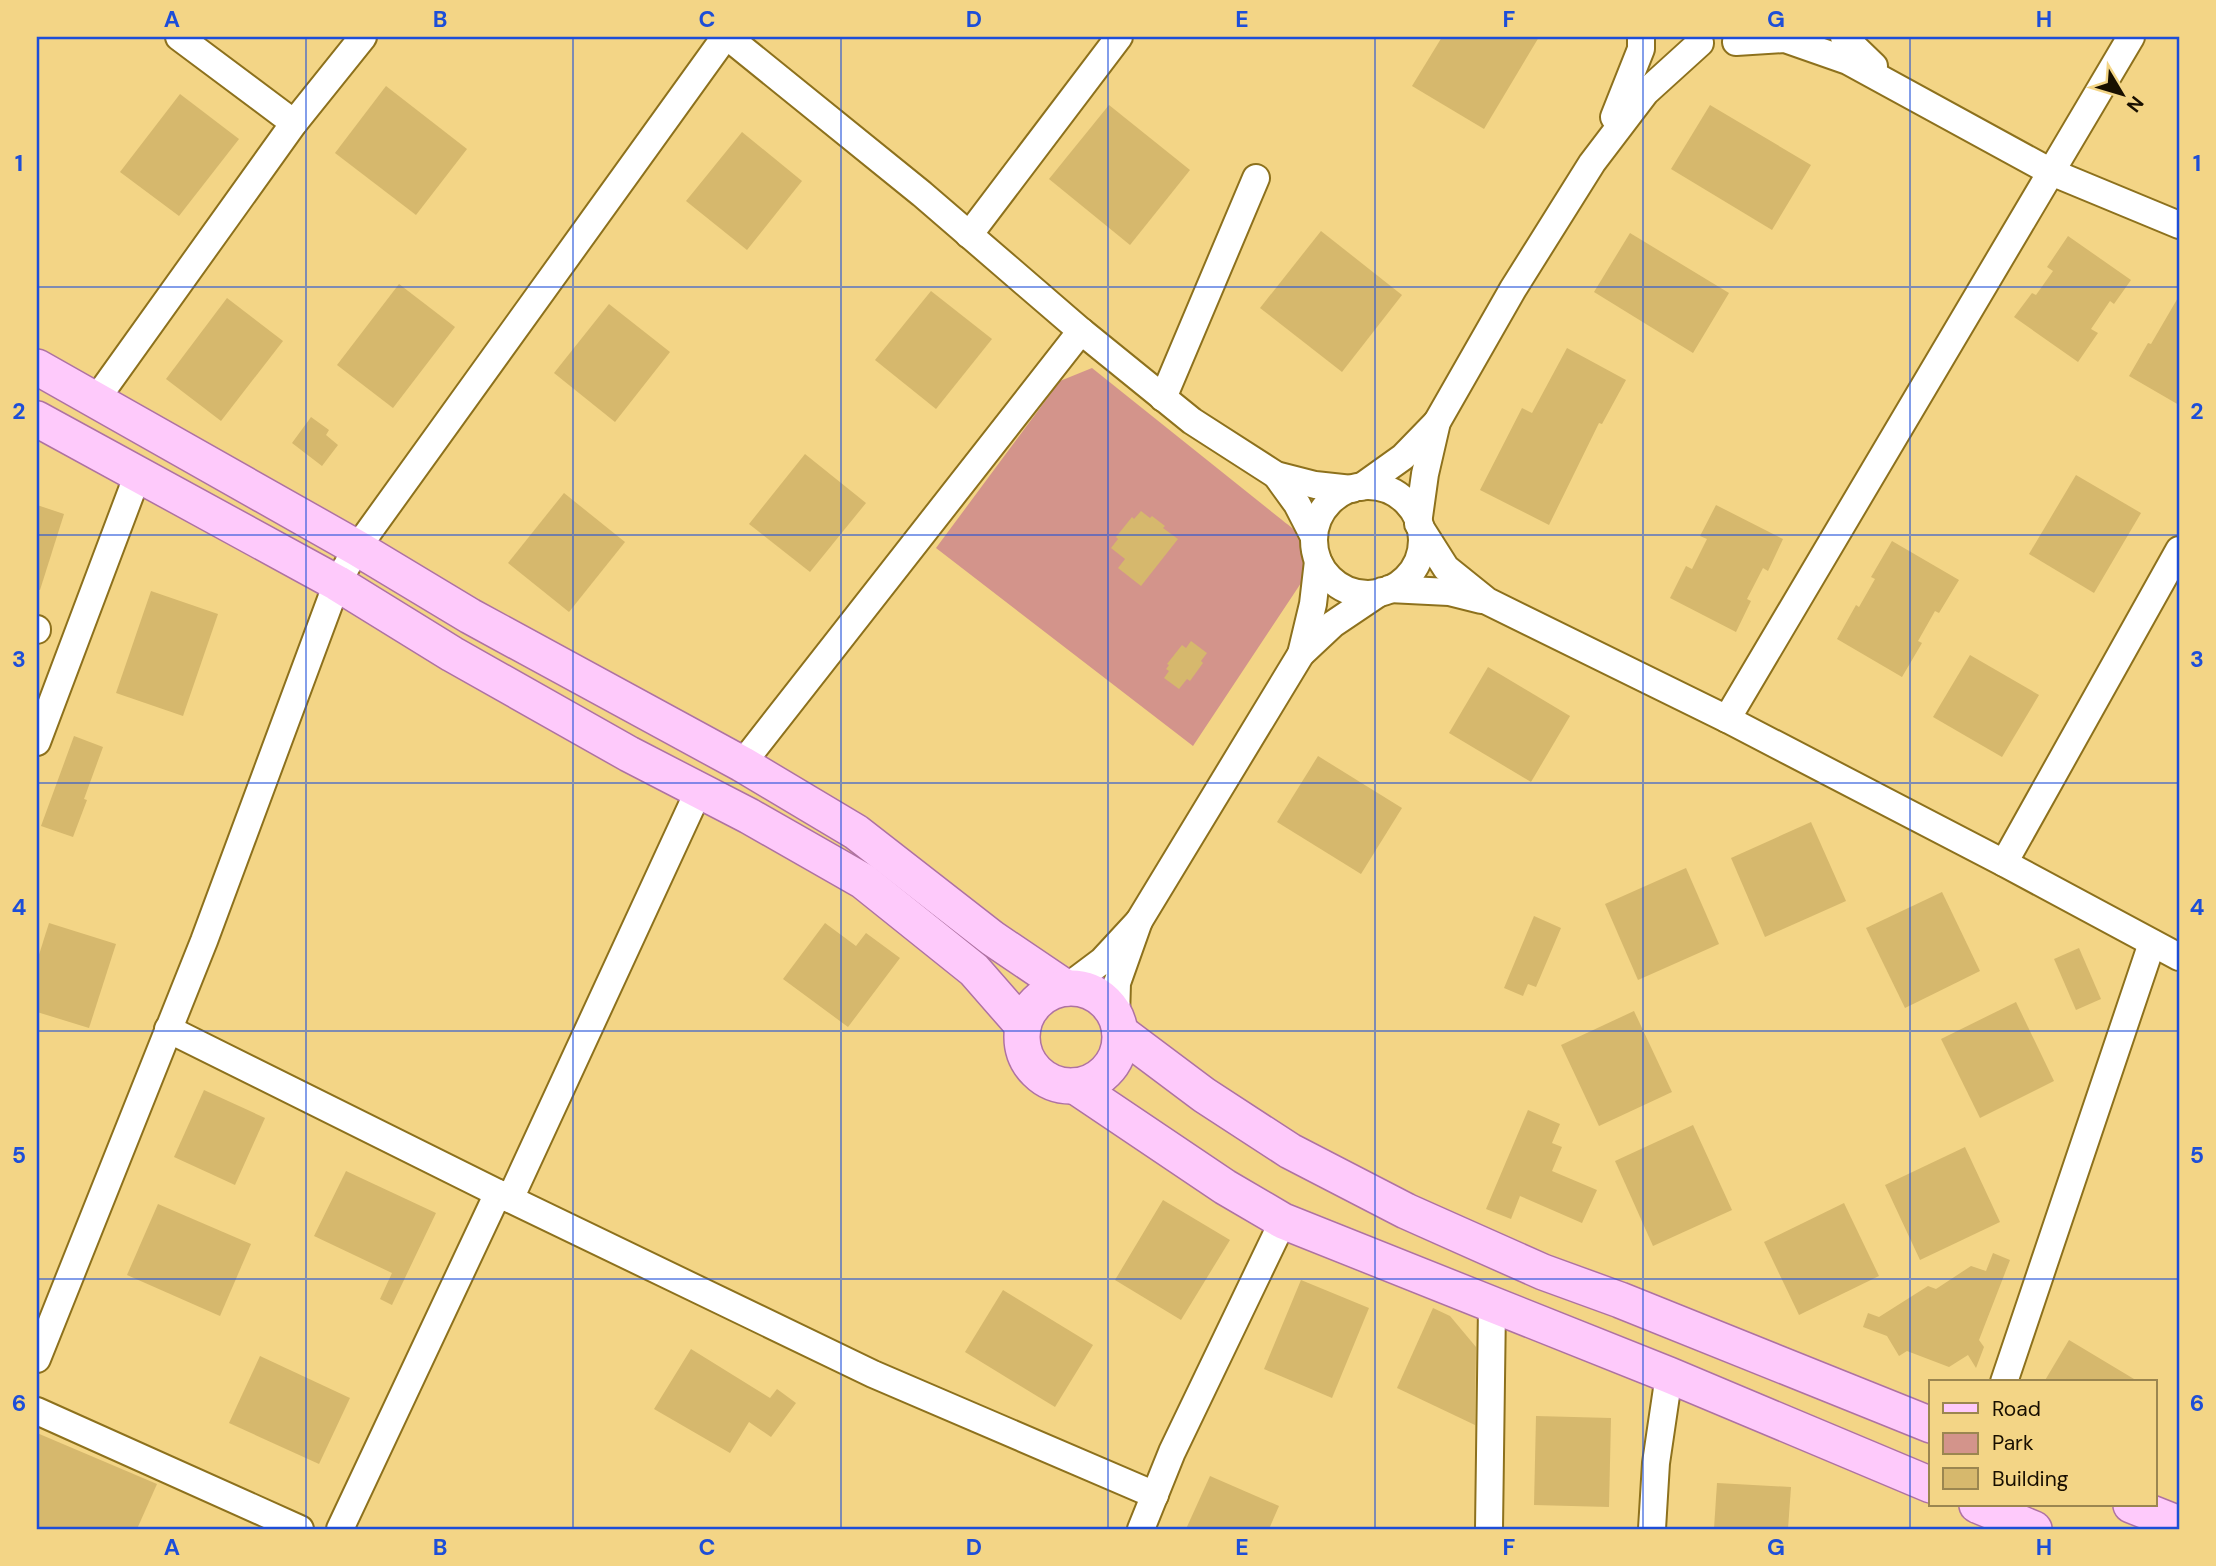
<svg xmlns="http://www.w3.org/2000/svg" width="2216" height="1566" viewBox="0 0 2216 1566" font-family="'DM Sans',sans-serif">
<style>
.green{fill:#d3948b}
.building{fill:#d6b86d}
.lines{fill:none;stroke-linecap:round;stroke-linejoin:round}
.minor-casing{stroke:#8d711d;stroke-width:30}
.major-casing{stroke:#ae72a2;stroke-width:38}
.minor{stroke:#fff;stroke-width:26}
.major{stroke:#fecafb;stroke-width:35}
.grid{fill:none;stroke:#1d4ed8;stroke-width:2;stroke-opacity:0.55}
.neatline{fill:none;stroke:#1d4ed8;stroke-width:2.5}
.grid-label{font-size:23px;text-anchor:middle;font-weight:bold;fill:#1d4ed8}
</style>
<rect width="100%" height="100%" fill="#f3d586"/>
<path class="green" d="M1092,368L1277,516C1300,535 1309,536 1311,568L1193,746L936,548L1060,381Z"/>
<g class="building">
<polygon points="1442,37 1539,37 1484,129 1412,86"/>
<polygon points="386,86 467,149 416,215 335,153"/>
<polygon points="180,94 239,139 179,216 120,172"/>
<polygon points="1109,105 1190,170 1130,245 1049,179"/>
<polygon points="1710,105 1811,165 1772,230 1671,169"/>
<polygon points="742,132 802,181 747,250 686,201"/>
<polygon points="1321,231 1402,295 1342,372 1260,308"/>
<polygon points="1630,233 1729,293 1693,353 1594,292"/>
<polygon points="2068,236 2131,280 2114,304 2110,301 2091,329 2098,333 2078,362 2014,317 2032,293 2036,295 2053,271 2047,267"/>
<polygon points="399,284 455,327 393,408 337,365"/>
<polygon points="931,291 992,339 936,409 875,360"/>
<polygon points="2179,296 2179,405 2129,376 2148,343 2151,344"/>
<polygon points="227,298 283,341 221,421 166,379"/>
<polygon points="609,304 670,352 615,422 554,373"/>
<polygon points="1567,348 1626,380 1602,424 1599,423 1549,525 1480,490 1522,408 1532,413"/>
<polygon points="311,417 329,430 326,435 338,445 322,466 292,443"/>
<polygon points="805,454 866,503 810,572 749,524"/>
<polygon points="2076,475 2141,513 2094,593 2029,554"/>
<polygon points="564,493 625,542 569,612 508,563"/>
<polygon points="37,505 64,514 40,590 37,589"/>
<polygon points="1716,505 1783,539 1768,571 1763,568 1747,599 1751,601 1736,632 1670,598 1686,566 1692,569 1707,539 1700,536"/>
<polygon points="1141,511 1150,518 1152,516 1165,526 1163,528 1178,539 1141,586 1118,568 1125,559 1111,548 1118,539 1116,537 1132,517 1134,519"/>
<polygon points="1892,541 1959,580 1939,613 1935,611 1918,641 1922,643 1902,677 1837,639 1856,605 1859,607 1875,579 1871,577"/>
<polygon points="151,591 218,614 183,716 116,693"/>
<polygon points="1191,641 1207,653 1201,661 1203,663 1190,681 1187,679 1179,689 1164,678 1169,671 1166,669 1169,665 1167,664 1182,645 1186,648"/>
<polygon points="1970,655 2039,695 2002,757 1933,717"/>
<polygon points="1488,667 1570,716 1531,782 1449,733"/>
<polygon points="74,736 103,747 84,799 87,800 73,837 41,826"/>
<polygon points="1318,756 1402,808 1361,874 1277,822"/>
<polygon points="1811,822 1846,901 1765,937 1731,858"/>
<polygon points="1686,868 1719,944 1638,980 1605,904"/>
<polygon points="1942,892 1980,971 1905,1008 1866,928"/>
<polygon points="1534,916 1561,928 1536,987 1528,984 1523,996 1504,988"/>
<polygon points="49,923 116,944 89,1028 37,1012 37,961"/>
<polygon points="825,923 856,946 866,933 900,958 848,1027 783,979"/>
<polygon points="2079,948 2101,999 2076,1010 2054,959"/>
<polygon points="2016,1002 2054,1081 1980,1118 1941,1039"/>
<polygon points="1634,1011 1672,1092 1599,1126 1561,1045"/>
<polygon points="204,1090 265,1118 235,1185 174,1157"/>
<polygon points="1528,1110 1560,1124 1552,1143 1562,1147 1552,1171 1597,1190 1582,1223 1520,1196 1511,1219 1486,1209"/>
<polygon points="1693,1125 1732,1210 1653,1246 1615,1161"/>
<polygon points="1965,1147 2000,1222 1920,1260 1885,1185"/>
<polygon points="346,1171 436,1213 392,1305 380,1299 392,1273 314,1236"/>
<polygon points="1163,1200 1230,1240 1181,1320 1115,1280"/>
<polygon points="1844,1203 1879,1276 1799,1315 1764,1242"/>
<polygon points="158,1204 251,1244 220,1316 127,1275"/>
<polygon points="1993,1253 2010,1260 1979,1340 1984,1347 1976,1368 1968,1355 1949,1367 1907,1351 1899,1356 1887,1336 1863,1327 1868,1313 1879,1317 1928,1286 1936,1289 1971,1266 1986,1271"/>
<polygon points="1301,1280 1369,1308 1332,1398 1264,1369"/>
<polygon points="1003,1290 1093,1345 1055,1407 965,1352"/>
<polygon points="1433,1308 1450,1316 1476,1347 1475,1425 1397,1388"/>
<polygon points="2069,1340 2139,1382 2044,1382"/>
<polygon points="691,1349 770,1398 777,1389 796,1403 771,1437 749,1422 730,1453 654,1409"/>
<polygon points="260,1356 350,1398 319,1464 229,1423"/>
<polygon points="1536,1416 1611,1418 1609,1507 1534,1505"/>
<polygon points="37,1433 157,1484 137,1529 37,1529"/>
<polygon points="1210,1476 1279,1506 1269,1529 1186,1529"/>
<polygon points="1717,1483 1791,1487 1788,1529 1714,1529"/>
</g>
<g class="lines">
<g class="minor-casing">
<g id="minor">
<polyline points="179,37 294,123"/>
<polyline points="728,37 922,194 1081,331 1192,421 1276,475 1315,485 1352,489"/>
<polyline points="1844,37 1874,66"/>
<polyline points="1736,42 1785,39 1848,61 2051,172 2179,225"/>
<polyline points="1614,117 1641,49 1641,37"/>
<polyline points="969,235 1119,37"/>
<polyline points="1163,398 1256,178"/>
<polyline points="95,401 294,123 363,37"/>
<polyline points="1276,475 1297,504 1314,537"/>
<circle cx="1368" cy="540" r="54"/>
<polyline points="1361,487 1403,457 1437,422"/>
<polyline points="1418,524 1425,474 1437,422 1513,289 1592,163 1646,92 1700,43"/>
<polyline points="1420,527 1446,568 1487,601 1727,719 2004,863 2179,957"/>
<polyline points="1389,589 1449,592 1481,600"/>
<polyline points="37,629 37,630"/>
<polyline points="1301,654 1313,604 1318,561"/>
<polyline points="1727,719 2131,37"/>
<polyline points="37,742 138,474"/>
<polyline points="742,764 1081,331"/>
<polyline points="699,790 510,1199 873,1374 1155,1495"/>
<polyline points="2004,863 2179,550"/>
<polyline points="1139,921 1301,654 1333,624 1382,591"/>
<polyline points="1066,988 1102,961 1139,921 1117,983 1116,1017"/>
<polyline points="168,1029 510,1199"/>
<polyline points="37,1359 204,941 337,583 357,548 725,37"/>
<polyline points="2004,1382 2152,943"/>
<polyline points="37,1411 300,1529"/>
<polyline points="340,1529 498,1193"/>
<polyline points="1141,1529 1172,1452 1283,1221"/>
<polyline points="1489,1529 1492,1306"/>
<polyline points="1652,1529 1656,1463 1669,1375"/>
</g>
</g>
<g class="major-casing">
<g id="major">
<polyline points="37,367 357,548 470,616 742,764 856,832 992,938 1066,988"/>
<polyline points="37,419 337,583 452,654 629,754 749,816 863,881 974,970 1023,1026"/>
<circle cx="1071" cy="1037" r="49"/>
<polyline points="1120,1032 1204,1095 1290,1151 1406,1211 1543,1272 1620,1300 1931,1425"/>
<polyline points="1075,1086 1225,1187 1283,1221 1669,1375 1931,1485"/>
<polyline points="1977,1505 2034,1529"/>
<polyline points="2131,1505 2179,1524"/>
</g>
</g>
<use href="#minor" class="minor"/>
<use href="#major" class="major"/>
</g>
<path class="grid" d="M306,37V1529M573,37V1529M841,37V1529M1108,37V1529M1375,37V1529M1643,37V1529M1910,37V1529M37,287H2179M37,535H2179M37,783H2179M37,1031H2179M37,1279H2179"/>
<rect width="2216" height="1566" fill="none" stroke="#f3d586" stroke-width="77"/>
<rect x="1929" y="1380" width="228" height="126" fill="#f3d586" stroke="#9b8650" stroke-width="2"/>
<rect x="1943" y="1403" width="35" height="10" fill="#fecafb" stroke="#9b8650" stroke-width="2"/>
<text x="1992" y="1416" font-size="21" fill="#180f00">Road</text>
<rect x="1943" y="1433" width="35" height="21" fill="#d3948b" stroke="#9b8650" stroke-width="2"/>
<text x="1992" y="1450" font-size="21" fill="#180f00">Park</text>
<rect x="1943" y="1468" width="35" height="21" fill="#d6b86d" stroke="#9b8650" stroke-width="2"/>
<text x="1992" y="1486" font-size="21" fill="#180f00">Building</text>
<g transform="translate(2122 94) rotate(128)" stroke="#f3d586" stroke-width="5" paint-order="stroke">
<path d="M0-5L12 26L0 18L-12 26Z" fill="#180f00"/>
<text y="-10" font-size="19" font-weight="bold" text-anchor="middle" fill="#180f00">N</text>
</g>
<rect x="38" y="38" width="2140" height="1490" class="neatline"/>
<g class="grid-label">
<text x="172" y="27">A</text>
<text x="440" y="27">B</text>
<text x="707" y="27">C</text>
<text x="974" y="27">D</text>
<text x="1242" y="27">E</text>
<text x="1509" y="27">F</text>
<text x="1776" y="27">G</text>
<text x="2044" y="27">H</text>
<text x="19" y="171">1</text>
<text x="2197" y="171">1</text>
<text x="19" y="419">2</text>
<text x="2197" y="419">2</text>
<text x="19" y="667">3</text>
<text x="2197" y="667">3</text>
<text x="19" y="915">4</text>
<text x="2197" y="915">4</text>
<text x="19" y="1163">5</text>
<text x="2197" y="1163">5</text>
<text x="19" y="1411">6</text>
<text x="2197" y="1411">6</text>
<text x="172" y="1555">A</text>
<text x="440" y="1555">B</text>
<text x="707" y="1555">C</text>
<text x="974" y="1555">D</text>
<text x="1242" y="1555">E</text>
<text x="1509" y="1555">F</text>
<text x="1776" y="1555">G</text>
<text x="2044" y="1555">H</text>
</g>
</svg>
